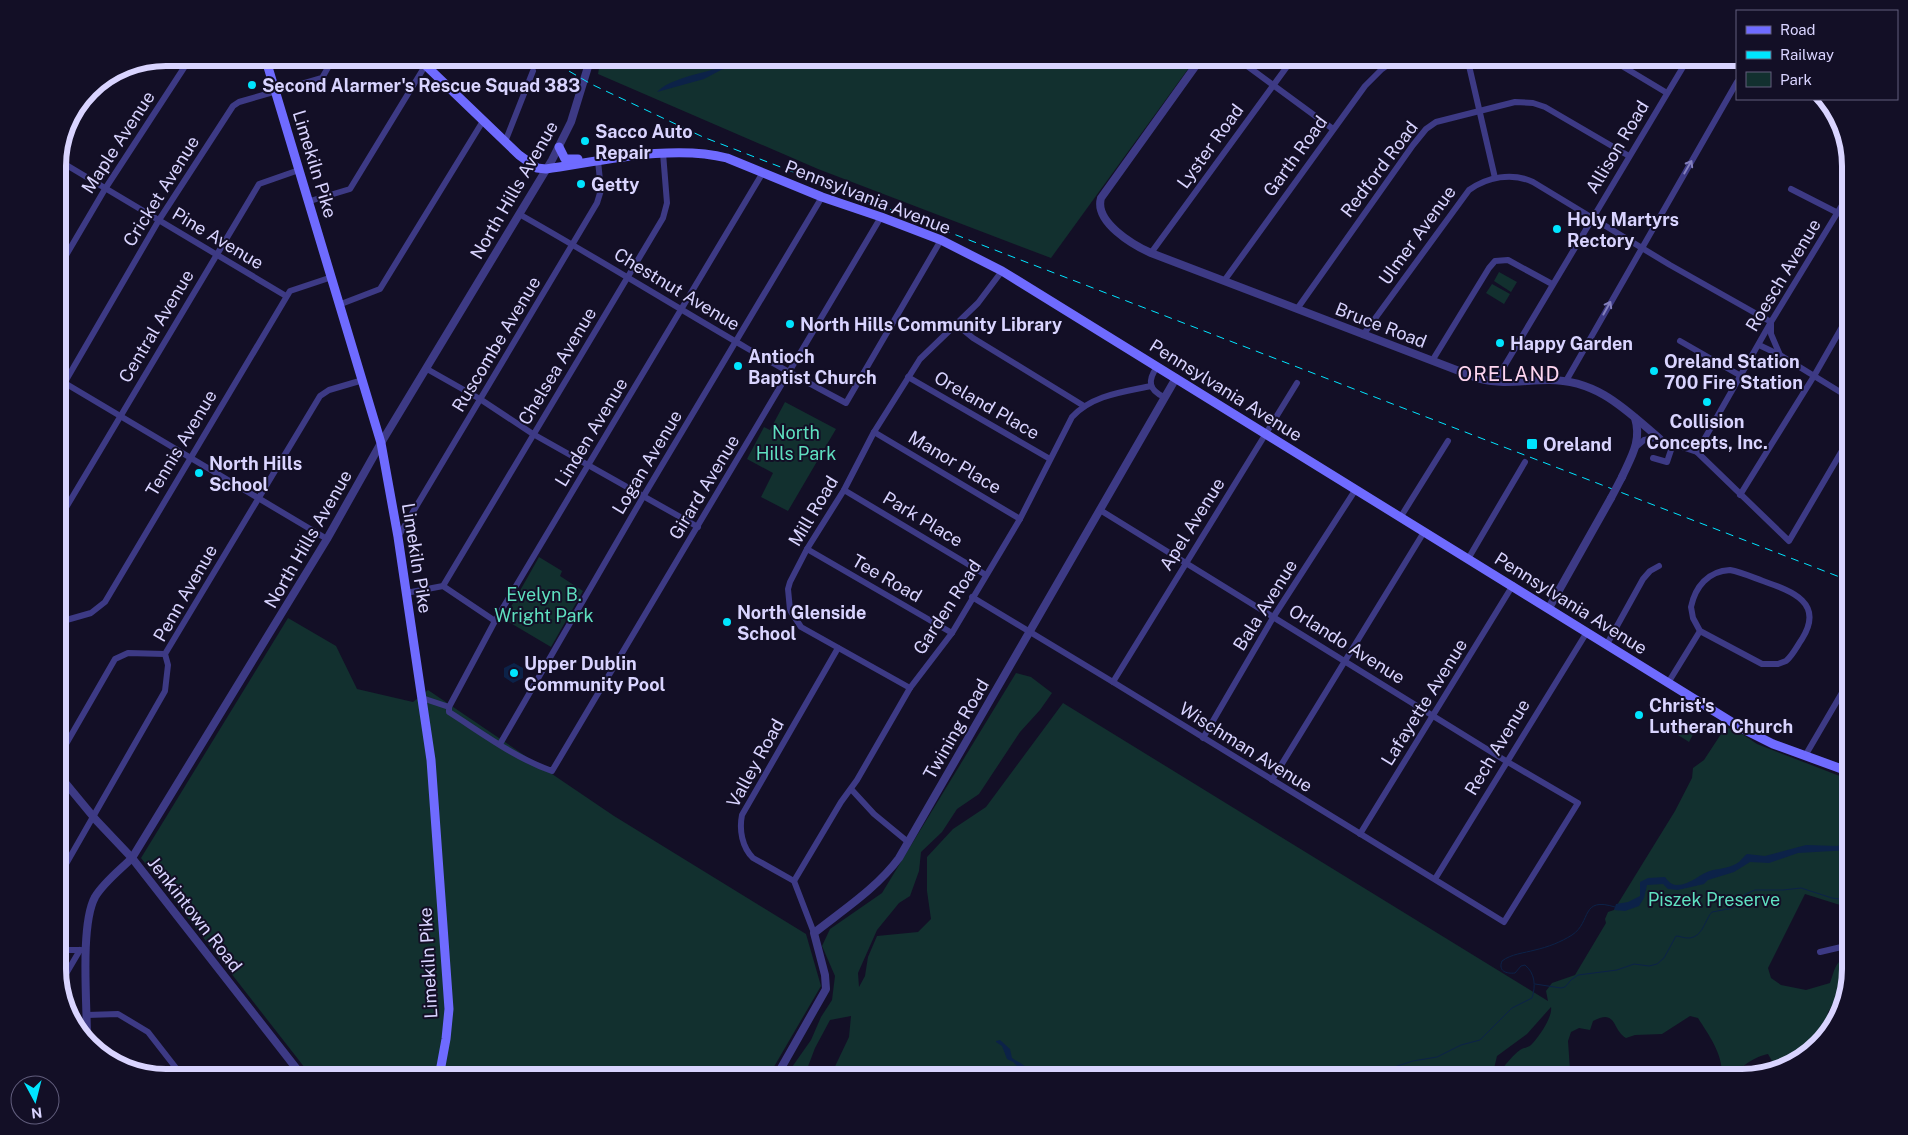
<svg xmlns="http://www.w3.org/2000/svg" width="1908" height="1135" viewBox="0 0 1908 1135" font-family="'Public Sans',sans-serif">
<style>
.green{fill:#12302f}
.water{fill:#0c2248}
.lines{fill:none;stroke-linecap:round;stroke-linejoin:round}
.stream{stroke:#0c2248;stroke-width:1}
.minor{stroke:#3d3a85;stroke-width:6}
.tertiary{stroke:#3d3a85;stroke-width:8}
.secondary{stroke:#6f6bff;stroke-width:9}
.rail{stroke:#00e5ff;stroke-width:1;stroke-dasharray:8 6;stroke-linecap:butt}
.tertiary-bridge{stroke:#3d3a85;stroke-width:8}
.oneway{stroke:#837fbc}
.poi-dot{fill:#00e5ff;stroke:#130f26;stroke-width:2}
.labels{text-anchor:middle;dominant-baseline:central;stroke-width:4;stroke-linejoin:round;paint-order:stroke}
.poi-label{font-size:18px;font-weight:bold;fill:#d9d4ff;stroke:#130f26;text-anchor:start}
.street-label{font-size:18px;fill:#d9d4ff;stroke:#130f26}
.park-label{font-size:18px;fill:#5fe0c0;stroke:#130f26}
.quarter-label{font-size:20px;letter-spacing:1px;fill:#ffd6f0;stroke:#130f26}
.rim{fill:none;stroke:#d9d4ff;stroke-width:6}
</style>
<rect width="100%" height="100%" fill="#130f26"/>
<g class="green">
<polygon points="601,57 1196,58 1051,258 818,169 598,74"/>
<polygon points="1499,272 1517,282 1511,292 1494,281"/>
<polygon points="1492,284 1510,294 1504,304 1486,293"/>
<polygon points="785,402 836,429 788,511 761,497 773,473 747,459 764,427 770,430"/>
<polygon points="539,557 562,571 560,576 583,591 551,647 504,619"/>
<polygon points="288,618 336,646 357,689 413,702 428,690 614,816 806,934 821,986 768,1077 312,1077 141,858"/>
<path d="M1016,673L1031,677L1052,693L1040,710L1020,732L979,794L957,809L942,832L921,852L919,871L910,896L899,903L877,930L858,973L859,987L865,976L868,957L877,936L918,932L931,919L927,891V857L953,829L986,807L1063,703L1548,1001L1546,991L1552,983L1575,975L1606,923L1605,919L1608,912L1614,910L1675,811L1692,778L1693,768L1704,760L1723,731L1724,732L1728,728L1736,730L1757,744L1850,780V901L1840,905L1805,894L1768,968L1771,978L1781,985L1806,990L1830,983C1835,970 1835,959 1850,957V969L1840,1006H1832L1828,1012L1826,1024L1816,1032L1812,1046L1790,1056H1785L1790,1064L1776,1068L1768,1054C1756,1056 1739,1067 1733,1077H1722C1723,1054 1710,1037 1698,1018L1690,1016L1662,1034L1635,1035L1626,1038C1612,1030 1617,1008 1593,1021L1590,1030L1579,1028L1571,1032L1568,1041L1570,1070L1557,1077H1498C1499,1071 1514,1054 1520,1050C1523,1048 1527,1048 1531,1045C1538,1038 1553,1017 1551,1007L1527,1034L1497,1056L1492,1077H830L849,1037L851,1016L830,1020L815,1048L804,1077H785L811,1040L821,1017L832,1000L835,976L822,946L830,929L882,893Z"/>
<polygon points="1686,721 1697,727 1689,742 1678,735"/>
</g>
<g class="water">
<path d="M744,58H752L745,62L721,70L704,79L657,92C668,79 706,72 723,67C730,65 739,63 744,58Z"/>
<polygon points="514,663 523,668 523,678 513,683 504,677 504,668"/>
<path d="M1850,842V850L1798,853L1769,863L1750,862L1734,872L1708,880L1704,884L1678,890L1668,889L1663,884L1647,885L1644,898L1639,906L1625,911L1614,910L1616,904L1628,902L1640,896V882L1648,878L1665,877C1668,881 1671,885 1677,885C1691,885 1700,873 1713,870C1721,869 1732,867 1739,862C1742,859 1744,856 1747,854L1765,856L1806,845L1837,846Z"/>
<path d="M1000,1040L1010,1049L1012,1058C1019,1063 1027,1065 1030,1074L1028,1077H1020L1022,1071L1013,1062L1007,1059L1002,1046L996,1042V1041Z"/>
</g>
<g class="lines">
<g class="stream">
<path d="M1535,984L1561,988L1565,987L1571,980L1578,975L1617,970L1634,964L1649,966L1657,964L1664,958L1676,936C1680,936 1683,938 1688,938C1703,938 1705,919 1712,912L1733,908L1744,895L1755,890H1783L1801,888L1832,898L1839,899L1850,897"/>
<path d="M1370,1077L1388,1069L1413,1061L1437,1057L1461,1045L1480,1040L1512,1008L1532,998C1536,986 1535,973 1525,965L1521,966L1515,973C1506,974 1498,971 1502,961C1511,954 1524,953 1535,950C1548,947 1561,942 1572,935C1592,922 1580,896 1615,907"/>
</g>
<g class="minor">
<polyline points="1235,57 1333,129"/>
<polyline points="1467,57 1495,178"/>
<polyline points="1607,57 1667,93"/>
<polyline points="62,140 92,88"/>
<polyline points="505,142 533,71"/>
<polyline points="58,160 286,296"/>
<polyline points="1791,189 1838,213"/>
<polyline points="310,201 350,189 425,66"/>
<path d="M519,214C629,276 735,345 846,403L941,240"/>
<polyline points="1151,253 1294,57"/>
<polyline points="58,269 105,189 191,57"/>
<polyline points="1224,281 1365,86 1382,69 1399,57"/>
<polyline points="341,304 380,289 483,121"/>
<polyline points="1297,309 1413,145 1426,129 1436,122 1515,102 1533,103 1545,107 1629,156"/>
<polyline points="956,324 973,338 1084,406"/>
<path d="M1363,335L1469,190C1487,177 1512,172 1533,182L1670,265L1771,322V334L1780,355"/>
<polyline points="1680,341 1741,376"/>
<polyline points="1759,345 1780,355 1850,398"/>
<polyline points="1432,361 1489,268 1495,261 1508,260 1552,284"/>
<path d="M1157,367C1147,381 1149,390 1164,397"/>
<polyline points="427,369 480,399 533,434 698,527"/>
<polyline points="908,377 1050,459"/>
<polyline points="58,379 327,539"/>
<polyline points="1566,381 1737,82"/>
<polyline points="1498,382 1499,375 1689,57"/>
<polyline points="58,394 159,220 233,106 239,102 322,78 334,57"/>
<polyline points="874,432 1020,519"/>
<polyline points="1637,446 1644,440 1655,438 1697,452 1789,541 1850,437"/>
<polyline points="1697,452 1771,322 1850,192"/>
<polyline points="1653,458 1667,462 1673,444"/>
<polyline points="844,490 986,575"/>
<polyline points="1740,495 1814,376 1850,313"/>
<polyline points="1400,518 1448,441"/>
<polyline points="58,521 259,184 299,170"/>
<polyline points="398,537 597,203 601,190 598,161"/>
<polyline points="807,549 952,633"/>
<polyline points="1468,559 1525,462"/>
<path d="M1730,570C1741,572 1752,577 1763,581C1791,591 1825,602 1802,639C1797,646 1793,655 1786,661L1778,664H1762L1700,631L1693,618L1691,607C1695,587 1708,571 1730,570Z"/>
<polyline points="443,586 663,218 667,203 663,153"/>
<polyline points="406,593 443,586 495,621"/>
<polyline points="972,597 1113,682 1504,922 1578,803 1506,761 1100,510"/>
<polyline points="58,627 63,621 91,613 105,602 290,291 332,277"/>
<polyline points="1607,644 1643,579 1650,571 1659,566"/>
<polyline points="1113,682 1297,383"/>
<polyline points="1668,683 1700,631"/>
<polyline points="910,688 801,627 790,610 788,589 790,582 807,549 844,490 874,432 920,359 978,303 1002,271"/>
<path d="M422,698L449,707V712C482,733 515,758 552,771L881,217"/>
<polyline points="449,707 495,621 762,174"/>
<polyline points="1203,738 1274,616 1356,489"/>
<polyline points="500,744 643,497 822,197"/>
<polyline points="1805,756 1850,679"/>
<polyline points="58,758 115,659 128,653 165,654"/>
<polyline points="1272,780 1424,532"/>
<polyline points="851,789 874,814 908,842"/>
<polyline points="1360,834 1513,585"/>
<polyline points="58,878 165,691 168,665 165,654 320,396 329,390 363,380"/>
<polyline points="1435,879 1587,632"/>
<path d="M794,881L841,802L857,780L910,688L952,633L1020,519L1072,417C1092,395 1123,392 1151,386"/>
<path d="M814,933L794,881L753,858C742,847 739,830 742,815L838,648"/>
<polyline points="58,950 81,950"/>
<polyline points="1820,952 1850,945"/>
<polyline points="60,984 80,950"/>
<polyline points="87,1015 118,1014 148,1032 183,1077"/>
</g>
<g class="tertiary">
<path d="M1202,57L1101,198C1094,222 1133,245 1151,253L1480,379C1503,385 1525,380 1549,380C1598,380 1626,410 1660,439"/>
<path d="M1622,477C1631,457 1642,441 1635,418"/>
<polyline points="1549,608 1611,498"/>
<polyline points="58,774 96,820 132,858 303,1077"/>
<path d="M87,1038C87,1003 80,925 95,897C104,882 120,870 132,858L327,539L381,443L552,160L571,122L591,57"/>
<path d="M776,1077L826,989L825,975L814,933C843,910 877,888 899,858L1176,378"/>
</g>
<g class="secondary">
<polyline points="265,57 381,443 398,537 431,760 449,1009 446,1039 439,1077"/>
<path d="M417,57L519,155L537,168L546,169C602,161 673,144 727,158L822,197L881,217L941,240L1002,271L1743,729L1773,744L1850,772"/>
<polyline points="559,147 565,159 578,159"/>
</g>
<polyline class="rail" points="545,57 591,84 703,137 1850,581"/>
<polyline class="tertiary-bridge" points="1611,498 1622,477"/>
</g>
<defs><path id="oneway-shaft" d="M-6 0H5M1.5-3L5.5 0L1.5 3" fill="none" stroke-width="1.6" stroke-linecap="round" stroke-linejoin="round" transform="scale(1.25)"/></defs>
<g class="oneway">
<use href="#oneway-shaft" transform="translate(1688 167) rotate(-60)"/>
<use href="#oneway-shaft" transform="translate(1607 308) rotate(-61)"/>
</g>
<g class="poi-dot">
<circle cx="252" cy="85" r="5"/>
<circle cx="585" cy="141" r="5"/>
<circle cx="581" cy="184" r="5"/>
<circle cx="1557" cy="229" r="5"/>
<circle cx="790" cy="324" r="5"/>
<circle cx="1500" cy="343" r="5"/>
<circle cx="738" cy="366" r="5"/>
<circle cx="1654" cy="371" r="5"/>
<circle cx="1707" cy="402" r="5"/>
<rect x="1526" y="438" width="12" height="12" rx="2.5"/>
<circle cx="199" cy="473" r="5"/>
<circle cx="727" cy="622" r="5"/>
<circle cx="514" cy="673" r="5"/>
<circle cx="1639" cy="715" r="5"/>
</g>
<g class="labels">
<g class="poi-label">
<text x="262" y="85">Second Alarmer's Rescue Squad 383</text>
<text x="595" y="131">Sacco Auto<tspan x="595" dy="21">Repair</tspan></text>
<text x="591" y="184">Getty</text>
<text x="1567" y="219">Holy Martyrs<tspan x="1567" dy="21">Rectory</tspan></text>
<text x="800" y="324">North Hills Community Library</text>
<text x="1510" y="343">Happy Garden</text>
<text x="748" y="356">Antioch<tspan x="748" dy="21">Baptist Church</tspan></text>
<text x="1664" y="361">Oreland Station<tspan x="1664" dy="21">700 Fire Station</tspan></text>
<text x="1707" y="421" text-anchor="middle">Collision<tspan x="1707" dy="21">Concepts, Inc.</tspan></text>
<text x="1543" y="444">Oreland</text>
<text x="209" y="463">North Hills<tspan x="209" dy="21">School</tspan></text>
<text x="737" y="612">North Glenside<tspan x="737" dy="21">School</tspan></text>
<text x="524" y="663">Upper Dublin<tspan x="524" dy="21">Community Pool</tspan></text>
<text x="1649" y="705">Christ's<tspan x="1649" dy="21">Lutheran Church</tspan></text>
</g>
<g class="street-label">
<text transform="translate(118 142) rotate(-57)">Maple Avenue</text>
<text transform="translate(1210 146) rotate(-54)">Lyster Road</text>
<text transform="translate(1617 147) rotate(-59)">Allison Road</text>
<text transform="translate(1295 156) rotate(-54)">Garth Road</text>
<text transform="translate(315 164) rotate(73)">Limekiln Pike</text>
<text transform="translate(1379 169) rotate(-53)">Redford Road</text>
<text transform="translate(514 190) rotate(-60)">North Hills Avenue</text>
<text transform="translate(161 191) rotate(-58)">Cricket Avenue</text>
<text transform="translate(868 197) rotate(21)">Pennsylvania Avenue</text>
<text transform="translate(1417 235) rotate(-54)">Ulmer Avenue</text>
<text transform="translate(218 238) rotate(31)">Pine Avenue</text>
<text transform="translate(1783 275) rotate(-59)">Roesch Avenue</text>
<text transform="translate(677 289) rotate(31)">Chestnut Avenue</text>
<text transform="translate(1381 325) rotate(21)">Bruce Road</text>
<text transform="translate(156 326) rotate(-59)">Central Avenue</text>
<text transform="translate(496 344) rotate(-59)">Ruscombe Avenue</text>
<text transform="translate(557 366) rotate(-59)">Chelsea Avenue</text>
<text transform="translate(1226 390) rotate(32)">Pennsylvania Avenue</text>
<text transform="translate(987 405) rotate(30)">Oreland Place</text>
<text transform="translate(591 432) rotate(-59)">Linden Avenue</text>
<text transform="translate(181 443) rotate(-59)">Tennis Avenue</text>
<text transform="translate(647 462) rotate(-59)">Logan Avenue</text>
<text transform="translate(955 462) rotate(31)">Manor Place</text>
<text transform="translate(704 487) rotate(-59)">Girard Avenue</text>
<text transform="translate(813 511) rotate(-59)">Mill Road</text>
<text transform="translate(923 519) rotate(31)">Park Place</text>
<text transform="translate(1192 524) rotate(-58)">Apel Avenue</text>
<text transform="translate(308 539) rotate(-60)">North Hills Avenue</text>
<text transform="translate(417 558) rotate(81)">Limekiln Pike</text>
<text transform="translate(887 578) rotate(30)">Tee Road</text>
<text transform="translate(185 593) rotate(-60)">Penn Avenue</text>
<text transform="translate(1571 603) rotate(32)">Pennsylvania Avenue</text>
<text transform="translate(1265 605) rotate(-58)">Bala Avenue</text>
<text transform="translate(947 607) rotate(-57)">Garden Road</text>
<text transform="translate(1347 644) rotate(32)">Orlando Avenue</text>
<text transform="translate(1424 702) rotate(-58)">Lafayette Avenue</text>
<text transform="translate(956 729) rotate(-60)">Twining Road</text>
<text transform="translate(1246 747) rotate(32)">Wischman Avenue</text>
<text transform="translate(1497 747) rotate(-59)">Rech Avenue</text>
<text transform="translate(755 763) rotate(-61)">Valley Road</text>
<text transform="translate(195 914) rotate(52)">Jenkintown Road</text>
<text transform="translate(428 963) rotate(-93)">Limekiln Pike</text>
</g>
<g class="park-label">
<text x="796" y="432">North<tspan x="796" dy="21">Hills Park</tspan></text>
<text x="544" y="594">Evelyn B.<tspan x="544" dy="21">Wright Park</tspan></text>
<text x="1714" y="899">Piszek Preserve</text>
</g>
<g class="quarter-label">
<text x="1509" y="374">ORELAND</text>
</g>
</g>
<path d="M0 0H1908V1135H0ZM166 66H1742A100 100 0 0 1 1842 166V969A100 100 0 0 1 1742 1069H166A100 100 0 0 1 66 969V166A100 100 0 0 1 166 66Z" fill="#130f26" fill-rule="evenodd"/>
<path class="rim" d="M166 66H1742A100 100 0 0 1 1842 166V969A100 100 0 0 1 1742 1069H166A100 100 0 0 1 66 969V166A100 100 0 0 1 166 66Z"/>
<rect x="1736" y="10" width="162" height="90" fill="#130f26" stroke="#625e7d"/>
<rect x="1746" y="26" width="25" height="8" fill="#6f6bff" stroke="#625e7d"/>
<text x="1780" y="35" font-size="15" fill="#d9d4ff">Road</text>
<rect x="1746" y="51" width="25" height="8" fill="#00e5ff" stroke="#625e7d"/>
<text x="1780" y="60" font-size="15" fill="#d9d4ff">Railway</text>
<rect x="1746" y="72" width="25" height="15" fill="#12302f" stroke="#625e7d"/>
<text x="1780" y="85" font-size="15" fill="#d9d4ff">Park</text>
<g transform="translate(35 1100) rotate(173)"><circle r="24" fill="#130f26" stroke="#625e7d"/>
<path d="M0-4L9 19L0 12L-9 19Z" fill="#00e5ff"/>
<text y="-8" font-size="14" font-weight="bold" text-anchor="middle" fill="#d9d4ff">N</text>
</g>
</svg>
